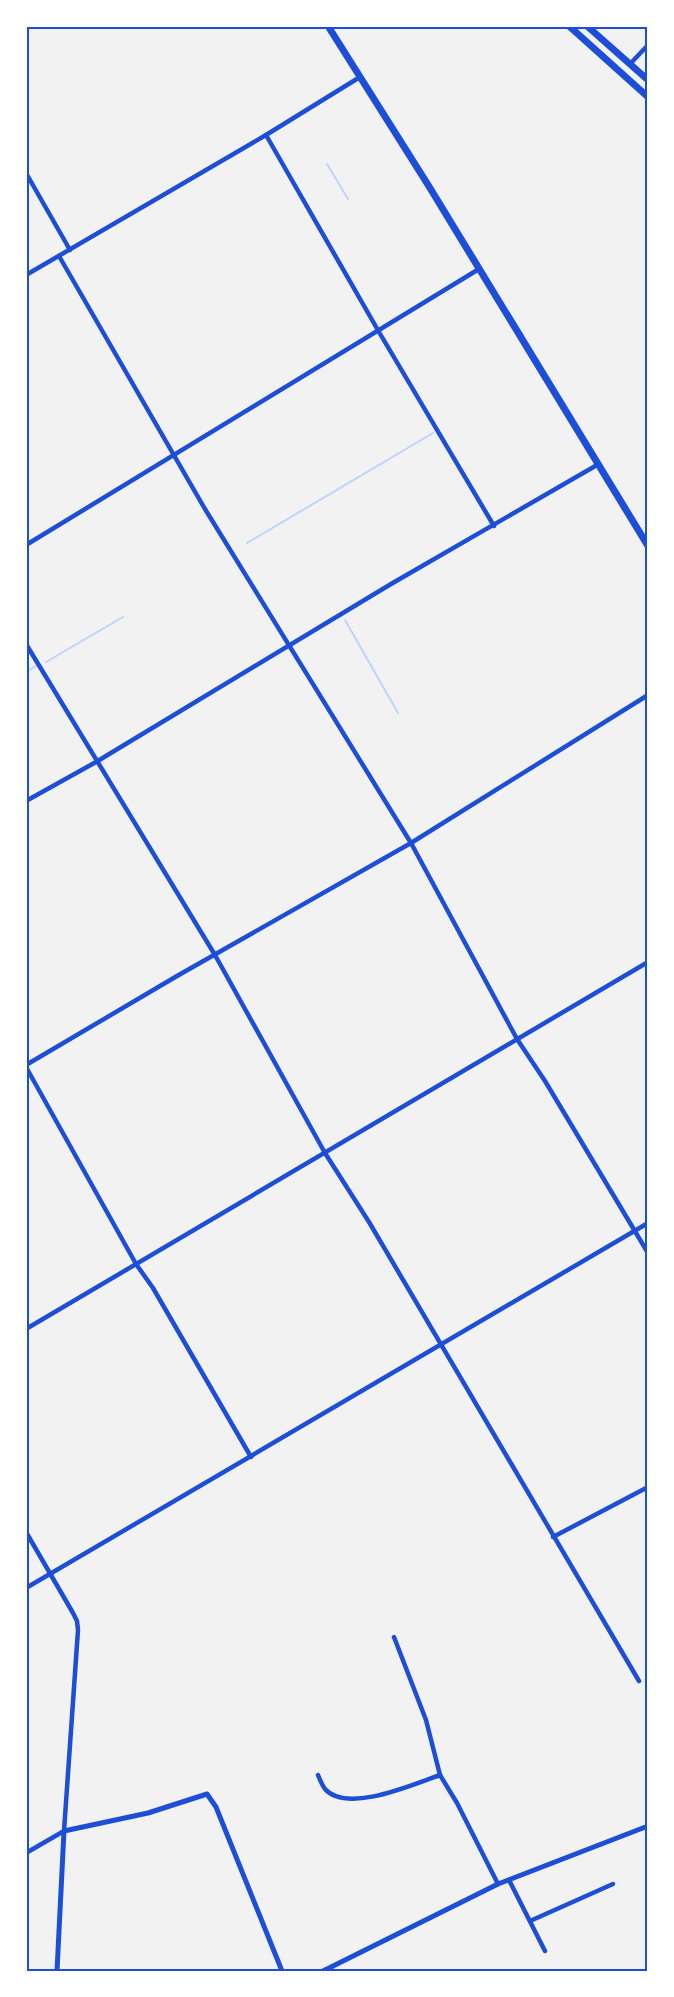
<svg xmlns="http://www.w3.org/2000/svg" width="674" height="1997" viewBox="0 0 674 1997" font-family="Signika,sans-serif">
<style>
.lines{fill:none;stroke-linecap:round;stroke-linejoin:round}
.stream{stroke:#bfd3fe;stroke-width:2}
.minor{stroke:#1d4ed8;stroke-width:4.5}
.tertiary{stroke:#1d4ed8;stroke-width:5}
.primary{stroke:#1d4ed8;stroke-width:7}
.trunk{stroke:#1d4ed8;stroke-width:7}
.neatline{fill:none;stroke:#1d4ed8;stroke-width:2}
</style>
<rect width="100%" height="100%" fill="#f2f2f2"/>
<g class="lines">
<g class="stream">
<polyline points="327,164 348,199"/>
<polyline points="247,543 433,433"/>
<polyline points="345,620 398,713"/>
<polyline points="46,662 123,617"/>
<polyline points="26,672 36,666"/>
</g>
<g class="minor">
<polyline points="630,64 648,45"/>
<polyline points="266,135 379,332 494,526"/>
<polyline points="26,173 70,250"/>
<polyline points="59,256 205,509 411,843 517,1039 545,1081 648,1253"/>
<polyline points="26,275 266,135 360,77"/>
<polyline points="26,545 479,269"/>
<polyline points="26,644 215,955 325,1153 369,1222 639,1681"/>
<polyline points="26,801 96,762 391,584 597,465"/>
<polyline points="26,1065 177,976 411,843 648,695"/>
<polyline points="26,1067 136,1264 153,1288 251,1457"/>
<polyline points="26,1329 648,962"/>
<polyline points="26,1532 73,1613 77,1621 78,1630 64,1831 26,1853"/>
<polyline points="553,1537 648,1487"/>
<polyline points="26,1588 648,1223"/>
<polyline points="394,1637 426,1720 440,1775 457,1803 498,1884"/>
<path d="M318,1775C320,1780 322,1785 325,1789C347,1814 414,1784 440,1775"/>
<polyline points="509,1880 545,1951"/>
<polyline points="530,1921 613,1884"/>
</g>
<g class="tertiary">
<polyline points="57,1971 64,1831 148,1813 207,1794 216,1807 282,1971"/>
<polyline points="323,1971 498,1884 648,1826"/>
</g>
<polyline class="primary" points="328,26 430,188 648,546"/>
<g class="trunk">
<polyline points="569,26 648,97"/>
<polyline points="587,26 648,80"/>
</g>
</g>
<rect width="674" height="1997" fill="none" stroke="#ffffff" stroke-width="55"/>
<rect x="28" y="28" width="618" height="1942" class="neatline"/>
</svg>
